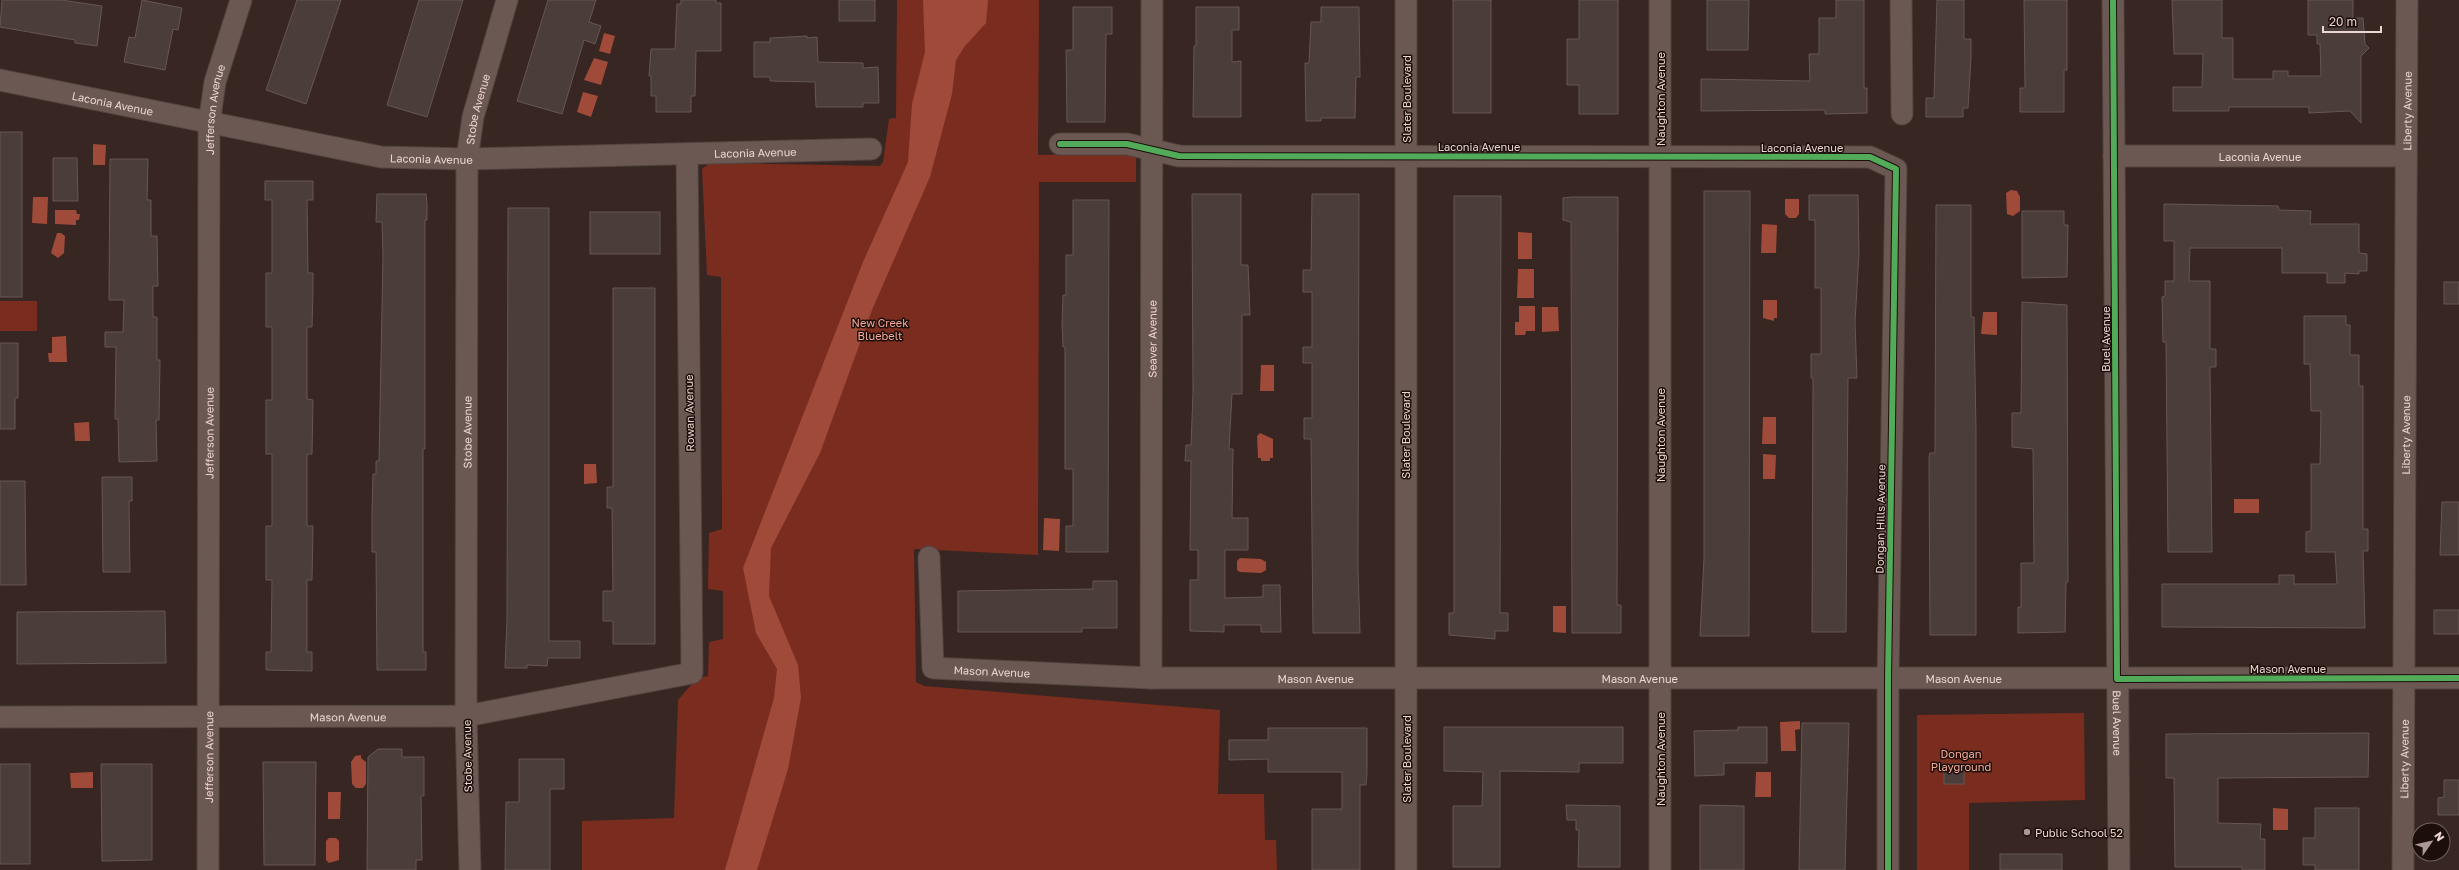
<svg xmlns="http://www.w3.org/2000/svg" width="2459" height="870" viewBox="0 0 2459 870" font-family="'Golos Text',sans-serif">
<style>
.green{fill:#7a2d1e}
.water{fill:#a04a39}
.building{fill:#4b3d3a;stroke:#665754}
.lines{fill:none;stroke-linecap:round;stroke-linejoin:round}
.minor-casing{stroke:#524340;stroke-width:23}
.minor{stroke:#6c5853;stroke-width:21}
.cycleway-casing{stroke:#1c0e0b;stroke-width:8}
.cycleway{stroke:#51ab58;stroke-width:6}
.poi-dot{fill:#ab9893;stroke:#1c0e0b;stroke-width:1.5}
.labels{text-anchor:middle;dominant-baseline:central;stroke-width:3;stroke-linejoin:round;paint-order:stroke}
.street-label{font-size:11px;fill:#ead5d0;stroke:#1c0e0b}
.park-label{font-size:11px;fill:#f6ab9a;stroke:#1c0e0b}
.poi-label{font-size:11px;fill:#ead5d0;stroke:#1c0e0b;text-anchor:start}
</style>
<rect width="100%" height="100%" fill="#372622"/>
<g class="green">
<polygon points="897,0 1039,0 1038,155 1132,153 1136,157 1136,182 1039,182 1038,555 914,549 916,682 924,686 1220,710 1218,794 1264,794 1265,840 1276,840 1277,870 582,870 582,821 674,818 678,700 697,678 708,676 709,642 723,639 723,591 708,589 709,533 722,529 721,277 707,275 702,169 710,163 721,163 880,166 883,162 889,119 896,118"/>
<rect x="0" y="301" width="37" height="30"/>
<polygon points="2084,713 2085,800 1969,803 1969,870 1917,870 1917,715"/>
</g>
<g class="water">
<polygon points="923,0 988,0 986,23 965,46 956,60 952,94 930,177 872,310 820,453 771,548 769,596 798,665 801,698 788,769 757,870 725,870 774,698 777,669 756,633 743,568 863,262 908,162 912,104 925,52"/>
<polygon points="604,33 615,36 610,54 599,51"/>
<polygon points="594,58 608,62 601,85 584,80"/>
<polygon points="583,92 598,96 591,117 577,112"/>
<polygon points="93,144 106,145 105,165 93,165"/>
<polygon points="2011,190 2017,191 2020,197 2020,211 2013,216 2007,214 2006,193"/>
<polygon points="33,197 48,197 47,224 32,223"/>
<polygon points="1785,199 1799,199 1799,214 1796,218 1789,218 1785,214"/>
<polygon points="55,210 76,210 77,214 80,214 79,220 76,220 76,225 55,224"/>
<polygon points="1762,224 1777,225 1776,253 1761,253"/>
<polygon points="1518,232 1532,233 1532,259 1518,259"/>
<polygon points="57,233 61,233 65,236 64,253 58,258 51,253"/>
<polygon points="1518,269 1534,269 1534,298 1517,298"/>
<polygon points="1763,300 1777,300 1777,318 1774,318 1774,321 1763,318"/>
<polygon points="1519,306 1535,306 1535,331 1526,331 1525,335 1515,335 1515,322 1519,322"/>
<polygon points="1542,307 1558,307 1559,331 1542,332"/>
<polygon points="1983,312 1997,312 1997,335 1981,334"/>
<polygon points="66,336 67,362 49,362 48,353 52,353 52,337"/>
<polygon points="1261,365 1274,365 1274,391 1260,391"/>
<polygon points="1763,417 1776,417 1776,444 1762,444"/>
<polygon points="89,422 90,441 75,441 74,423"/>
<polygon points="1260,433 1273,439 1273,458 1270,458 1270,461 1261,461 1261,458 1258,458 1257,436"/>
<polygon points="1763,454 1776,455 1775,479 1763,479"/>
<polygon points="584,464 596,464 597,483 584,484"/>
<rect x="2234" y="499" width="25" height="14"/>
<polygon points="1044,518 1060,519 1059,551 1043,550"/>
<polygon points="1240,558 1261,559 1266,562 1266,570 1261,573 1240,572 1237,570 1237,561"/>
<polygon points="1553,606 1566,606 1566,633 1553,632"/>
<polygon points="1800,721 1800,729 1795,730 1796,751 1781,751 1780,722"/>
<polygon points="361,755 361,758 366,762 366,784 363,788 356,788 352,784 351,762 355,756"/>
<polygon points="93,772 93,788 71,788 70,773"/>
<polygon points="1756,772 1771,772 1771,797 1755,797"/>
<polygon points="328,792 341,792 340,819 328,819"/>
<polygon points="2273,808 2288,809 2288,830 2273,830"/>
<polygon points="329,838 336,838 339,841 339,860 329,863 326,860 326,841"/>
</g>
<g class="building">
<polygon points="2,0 61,0 102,6 97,46 75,43 75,40 0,27"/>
<polygon points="142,0 182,8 178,30 173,29 165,70 124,62 129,37 135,38"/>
<polygon points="297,0 341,0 306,104 266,90"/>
<polygon points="419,0 463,0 427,117 387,105"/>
<polygon points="548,0 596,0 589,22 601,26 595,44 584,40 562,114 517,101"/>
<polygon points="681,0 716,0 716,3 721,3 721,51 696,51 695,96 691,96 691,112 656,112 656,96 651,96 651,76 649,76 651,49 675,49 677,4 681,4"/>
<rect x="839" y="0" width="36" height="21"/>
<rect x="1453" y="0" width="38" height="113"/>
<polygon points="1579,0 1618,0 1618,114 1579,114 1579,85 1567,85 1567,39 1579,39"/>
<polygon points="1707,0 1749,0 1748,50 1707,50"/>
<polygon points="1836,0 1864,0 1864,88 1867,88 1867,113 1825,114 1825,110 1701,111 1701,79 1810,81 1809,54 1819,54 1819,18 1836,18"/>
<polygon points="1937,0 1964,0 1964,39 1971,39 1971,58 1968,108 1963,108 1963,117 1926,117 1926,98 1934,98"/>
<polygon points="2024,0 2067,0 2067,70 2064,70 2064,112 2020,112 2020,88 2025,88"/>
<polygon points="2172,0 2222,0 2222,38 2233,38 2233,79 2273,79 2273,71 2288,71 2288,76 2321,76 2320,44 2317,44 2317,35 2308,35 2308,0 2353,0 2353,18 2363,18 2365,44 2369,48 2361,56 2361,123 2350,111 2309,113 2309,107 2229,107 2229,111 2173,111 2173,87 2202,87 2203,54 2174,54"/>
<polygon points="1073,7 1112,7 1112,34 1106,34 1105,122 1067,122 1066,50 1073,50"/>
<polygon points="1196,7 1239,7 1239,30 1232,30 1232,62 1241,61 1241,117 1193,117 1194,46 1196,46"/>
<polygon points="1321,7 1359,7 1360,77 1356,77 1355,118 1321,118 1321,121 1306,121 1305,63 1309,63 1311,22 1321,22"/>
<polygon points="807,36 807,38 817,37 818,62 863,63 863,68 878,67 879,103 863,103 863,107 816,107 815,82 770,81 770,77 754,77 754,42 770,42 770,38"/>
<rect x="0" y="132" width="22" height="165"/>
<polygon points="53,158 77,158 78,201 53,201"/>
<polygon points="110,159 148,159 147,200 151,200 151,236 157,236 158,286 153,286 153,317 157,317 157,360 160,360 159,420 156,420 157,461 119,462 118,419 115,419 116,347 105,347 105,332 123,332 124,300 109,300"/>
<polygon points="265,181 313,181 313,200 307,200 308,273 313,273 313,292 312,327 307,327 307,399 313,400 312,454 307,454 307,526 313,526 312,580 307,580 307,652 312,652 312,671 266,670 266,652 271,652 272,580 266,580 266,526 272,526 272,454 266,454 266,400 272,400 272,327 266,327 266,273 272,273 272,200 265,200"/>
<polygon points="1704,191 1750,191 1749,636 1700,636 1704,558"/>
<polygon points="377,194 426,194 427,204 427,220 425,220 425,449 423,449 423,652 426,652 426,670 377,670 376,552 372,552 372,514 373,474 376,474 376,461 379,461 383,256 382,222 376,222"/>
<polygon points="1192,194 1241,194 1241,265 1248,265 1250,315 1242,315 1242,394 1232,394 1229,449 1233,449 1232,518 1248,518 1248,550 1225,550 1225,598 1263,597 1263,585 1280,585 1281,632 1261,632 1261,625 1224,625 1224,632 1190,631 1190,580 1198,580 1198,550 1190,550 1191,461 1185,461 1186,445 1191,445 1193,394"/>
<polygon points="1312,194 1359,194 1358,568 1360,633 1313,633 1311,439 1304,439 1304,418 1312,418 1312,363 1303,363 1303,347 1312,347 1312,292 1303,292 1303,270 1311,270"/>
<polygon points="1809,195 1858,195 1859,253 1855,322 1857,378 1848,378 1846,632 1812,632 1813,378 1811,378 1811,354 1821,354 1821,288 1815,288 1815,220 1809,220"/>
<polygon points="1454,196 1501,196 1500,613 1508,613 1508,631 1495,631 1495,639 1449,635 1449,613 1454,613"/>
<polygon points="1571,197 1618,197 1617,605 1621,605 1621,633 1572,633 1571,222 1563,220 1563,198"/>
<polygon points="1073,200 1109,200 1108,552 1066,552 1066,526 1073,526 1073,469 1065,469 1065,347 1063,347 1062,323 1063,295 1066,295 1066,255 1073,255"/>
<polygon points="2164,204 2278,206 2279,210 2311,211 2310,224 2359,224 2359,253 2367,254 2367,271 2359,271 2359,274 2345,273 2345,283 2327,283 2327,273 2282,273 2282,248 2190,248 2189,281 2210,281 2210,349 2216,349 2216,367 2210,367 2212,552 2168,552 2166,342 2163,342 2162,297 2165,296 2165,281 2174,281 2174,241 2164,241"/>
<polygon points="1936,205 1971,205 1971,317 1974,317 1976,431 1976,635 1930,635 1929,457 1930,453 1935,453"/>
<polygon points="508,208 549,208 549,641 580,641 580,658 548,658 547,666 527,665 527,668 505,668 507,620"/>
<polygon points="2022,211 2064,211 2064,225 2068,225 2067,277 2022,278"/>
<rect x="590" y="212" width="70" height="42"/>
<rect x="2444" y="282" width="15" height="22"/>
<polygon points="613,288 655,288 655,644 613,644 613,621 603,621 603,591 613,591 612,508 607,508 607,487 613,487"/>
<polygon points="2022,302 2067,305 2068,582 2066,582 2065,632 2018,633 2018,607 2021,607 2021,563 2034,563 2033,449 2012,447 2012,413 2021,413"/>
<polygon points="2304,316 2346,316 2346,325 2350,325 2350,355 2359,355 2359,386 2363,386 2363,529 2368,529 2368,551 2363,551 2365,628 2162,627 2162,584 2279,584 2279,575 2294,575 2294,584 2337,584 2335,552 2306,552 2306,532 2311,531 2311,464 2320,464 2321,411 2311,411 2310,364 2304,364"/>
<polygon points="0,343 18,343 18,398 15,398 15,429 0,429"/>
<polygon points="102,477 132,477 132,501 129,501 130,572 103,572"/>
<polygon points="0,481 25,481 26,585 0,585"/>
<polygon points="2442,502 2459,502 2459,555 2440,555"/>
<polygon points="1093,581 1117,581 1117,628 1082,628 1082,632 958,632 958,591 1093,589"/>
<rect x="2434" y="610" width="25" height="24"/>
<polygon points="165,611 166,663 17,664 17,612"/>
<polygon points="1802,723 1849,723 1845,870 1799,870"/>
<polygon points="1444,727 1623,727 1623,763 1579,763 1579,772 1500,771 1500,867 1453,867 1453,806 1482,806 1483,772 1444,771"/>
<polygon points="1738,727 1767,727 1767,763 1724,763 1724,775 1695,776 1694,731 1738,730"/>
<polygon points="1268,728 1367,728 1367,773 1366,785 1360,785 1360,870 1312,870 1312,809 1342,809 1342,772 1268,772 1268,759 1229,760 1229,740 1268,740"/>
<polygon points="2369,733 2368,777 2218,778 2218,823 2261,824 2260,839 2265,839 2265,870 2242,870 2242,867 2175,867 2174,778 2166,778 2166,734"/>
<polygon points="378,749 402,749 402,757 424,757 424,796 421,796 422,860 416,860 416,870 367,870 368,757"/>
<polygon points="519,759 564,759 564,789 550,789 550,870 505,870 506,802 519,802"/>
<polygon points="263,762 316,762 315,865 264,865"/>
<rect x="0" y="764" width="30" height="100"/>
<polygon points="101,764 152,764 152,860 102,861"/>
<rect x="1944" y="764" width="20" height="20"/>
<polygon points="2444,780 2459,780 2459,815 2438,815 2438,798 2444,797"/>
<polygon points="1566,805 1620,806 1620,867 1578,867 1579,830 1576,830 1576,820 1567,820"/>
<polygon points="1700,805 1744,806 1744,870 1700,870"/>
<polygon points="2315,808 2359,808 2359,870 2315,870 2315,865 2303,865 2303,838 2315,838"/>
<rect x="2000" y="854" width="62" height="16"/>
</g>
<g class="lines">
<g class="minor-casing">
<g id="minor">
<polyline points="1901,0 1902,114"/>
<path id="s1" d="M2113,0L2119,870"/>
<path id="s2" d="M0,80L381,157L467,159L871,149"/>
<polyline points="1060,144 1127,144 1179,156 1870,157 1896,169 1888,679 1888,870"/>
<path id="s3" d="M2114,156H2406"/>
<path id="s4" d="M929,557L933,668L1151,678H2459"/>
<path id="s5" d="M1151,678L1152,0"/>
<path id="s6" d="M0,717L466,716L692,673L687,154"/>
<path id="s7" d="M208,870L209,124L215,82L241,0"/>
<path id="s8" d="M470,870L466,716L467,159L473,117L507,0"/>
<polyline points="1406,870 1406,0"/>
<polyline points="1660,870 1660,0"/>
<path id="s9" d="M2403,870L2407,0"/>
</g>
</g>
<use href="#minor" class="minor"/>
<g class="cycleway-casing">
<g id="cycleway">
<polyline points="2113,0 2117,679 2459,678"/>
<polyline points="1060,144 1127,144 1179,156 1870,157 1896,169 1888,679 1888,870"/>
</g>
</g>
<use href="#cycleway" class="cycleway"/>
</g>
<circle class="poi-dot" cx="2027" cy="832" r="4"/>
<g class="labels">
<g class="street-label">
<text transform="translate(1406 99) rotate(-90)">Slater Boulevard</text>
<text transform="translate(1660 99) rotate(-90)">Naughton Avenue</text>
<text stroke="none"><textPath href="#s2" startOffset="115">Laconia Avenue</textPath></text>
<text stroke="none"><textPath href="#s7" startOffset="761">Jefferson Avenue</textPath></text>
<text stroke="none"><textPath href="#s8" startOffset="762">Stobe Avenue</textPath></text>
<text stroke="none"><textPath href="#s9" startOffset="759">Liberty Avenue</textPath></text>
<text x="1479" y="146">Laconia Avenue</text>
<text x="1802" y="147">Laconia Avenue</text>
<text stroke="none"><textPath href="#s2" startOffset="763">Laconia Avenue</textPath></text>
<text stroke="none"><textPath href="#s3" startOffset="146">Laconia Avenue</textPath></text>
<text stroke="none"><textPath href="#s2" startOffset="439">Laconia Avenue</textPath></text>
<text stroke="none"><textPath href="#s5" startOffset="339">Seaver Avenue</textPath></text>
<text transform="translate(2105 339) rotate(-90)">Buel Avenue</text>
<text transform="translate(689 413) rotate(-91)">Rowan Avenue</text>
<text stroke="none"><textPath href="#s8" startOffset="438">Stobe Avenue</textPath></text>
<text stroke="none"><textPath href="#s7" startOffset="437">Jefferson Avenue</textPath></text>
<text transform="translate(1405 435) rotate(-90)">Slater Boulevard</text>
<text transform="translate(1660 435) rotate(-90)">Naughton Avenue</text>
<text stroke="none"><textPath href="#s9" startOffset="435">Liberty Avenue</textPath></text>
<text transform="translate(1880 519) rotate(-89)">Dongan Hills Avenue</text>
<text x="2288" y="668">Mason Avenue</text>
<text stroke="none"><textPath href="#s4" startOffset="170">Mason Avenue</textPath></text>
<text stroke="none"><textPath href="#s4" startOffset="494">Mason Avenue</textPath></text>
<text stroke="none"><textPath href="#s4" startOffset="818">Mason Avenue</textPath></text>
<text stroke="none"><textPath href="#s4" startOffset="1142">Mason Avenue</textPath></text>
<text stroke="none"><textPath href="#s6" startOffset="348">Mason Avenue</textPath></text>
<text stroke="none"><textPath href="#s1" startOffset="723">Buel Avenue</textPath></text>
<text transform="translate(467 756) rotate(-91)">Stobe Avenue</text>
<text stroke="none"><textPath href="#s7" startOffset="113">Jefferson Avenue</textPath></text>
<text transform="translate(1406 759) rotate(-90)">Slater Boulevard</text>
<text transform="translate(1660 759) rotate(-90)">Naughton Avenue</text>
<text stroke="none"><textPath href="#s9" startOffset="111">Liberty Avenue</textPath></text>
</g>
<g class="park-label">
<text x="880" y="322">New Creek<tspan x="880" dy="13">Bluebelt</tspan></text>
<text x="1961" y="753">Dongan<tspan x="1961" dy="13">Playground</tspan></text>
</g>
<g class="poi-label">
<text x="2035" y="832">Public School 52</text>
</g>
</g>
<g transform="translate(2431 842) rotate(56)"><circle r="19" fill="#1c0e0b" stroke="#6e5e5a"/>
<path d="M0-3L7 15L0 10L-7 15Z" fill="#ab9893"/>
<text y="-6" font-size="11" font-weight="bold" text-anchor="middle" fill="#ead5d0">N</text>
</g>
<path d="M2323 26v6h58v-6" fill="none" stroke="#ead5d0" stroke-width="2"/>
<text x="2329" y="26" font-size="12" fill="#ead5d0" stroke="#1c0e0b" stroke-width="3" paint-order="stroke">20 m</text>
</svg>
